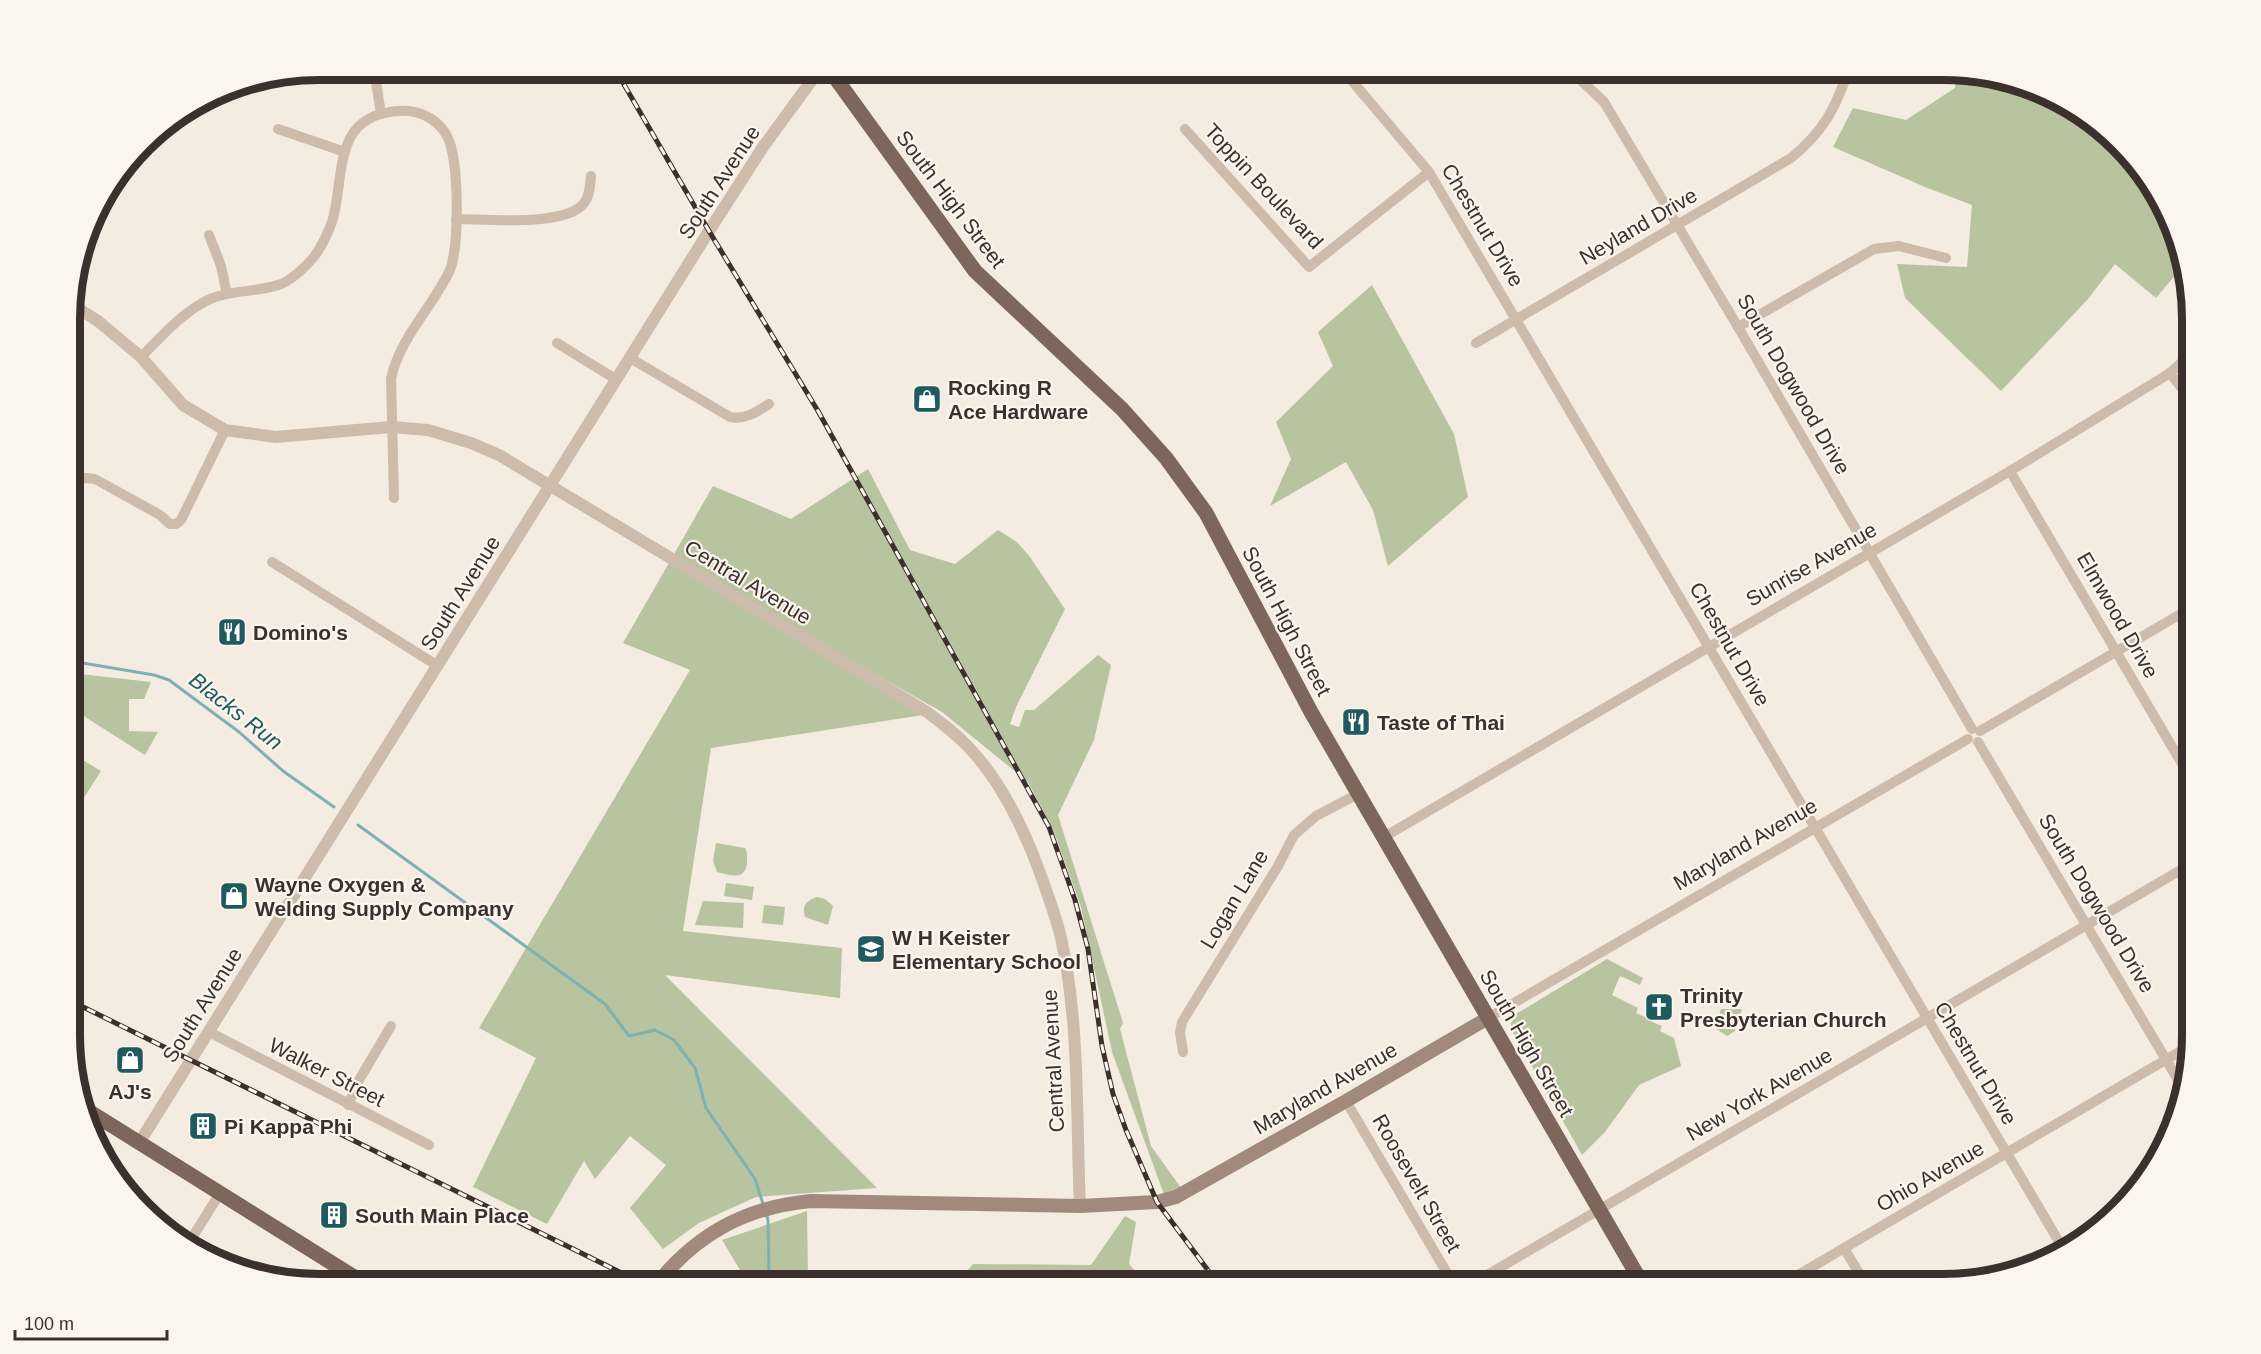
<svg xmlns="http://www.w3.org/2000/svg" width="2261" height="1354" viewBox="0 0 2261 1354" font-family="Helvetica,sans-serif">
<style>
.green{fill:#b8c4a0}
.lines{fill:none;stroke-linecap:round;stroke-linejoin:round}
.stream{stroke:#7fb0b2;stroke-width:3}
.minor{stroke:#cdbbac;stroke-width:10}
.tertiary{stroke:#cdbbac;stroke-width:12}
.secondary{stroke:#a18a7d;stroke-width:14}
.primary{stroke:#7d675c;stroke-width:15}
.rail-casing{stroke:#3b302b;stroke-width:5}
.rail{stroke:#fbf5ee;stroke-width:3;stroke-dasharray:9;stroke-linecap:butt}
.labels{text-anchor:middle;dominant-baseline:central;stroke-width:4.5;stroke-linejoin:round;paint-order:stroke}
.street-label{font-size:21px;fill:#3b302b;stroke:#fbf5ee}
.poi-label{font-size:21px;font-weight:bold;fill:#3b302b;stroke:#fbf5ee;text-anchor:start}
.water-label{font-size:22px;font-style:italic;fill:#1f5a5e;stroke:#fbf5ee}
.rim{fill:none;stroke:#3b302b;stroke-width:8}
</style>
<rect width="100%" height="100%" fill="#f4ebe1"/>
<g class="green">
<polygon points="1955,71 2007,78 2068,103 2150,180 2179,239 2184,265 2156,298 2115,264 2088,299 2001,391 1905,298 1897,264 1967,267 1972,205 1925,187 1833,147 1853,108 1906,120 1955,88"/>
<polygon points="1372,285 1454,434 1468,497 1388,566 1373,510 1346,462 1270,506 1291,459 1276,422 1333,366 1318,332"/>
<polygon points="868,469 910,550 955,564 998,530 1017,542 1030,557 1065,609 1016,707 1010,724 1019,727 1025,710 1034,710 1098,655 1111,665 1094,740 1058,815 1123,1023 1120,1029 1151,1146 1184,1192 1166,1200 1112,1052 1081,907 1054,832 1028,782 942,712 705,578 923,715 711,748 683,931 842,948 840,998 665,975 877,1188 756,1197 699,1223 663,1249 630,1208 666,1165 630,1136 595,1179 584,1161 547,1224 473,1187 536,1058 479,1028 690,670 623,643 713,486 791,519"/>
<polygon points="71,673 151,682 144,699 129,699 129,731 158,732 145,755 71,708"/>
<polygon points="71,753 101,771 71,818 71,797 84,791 71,759"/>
<path d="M716,843L745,848C748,853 747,857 747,864C745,881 729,875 717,872L713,861Z"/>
<polygon points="726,883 754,887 752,900 724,896"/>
<path d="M817,897L825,899L833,906L828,925L805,917C801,906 807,900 817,897Z"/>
<polygon points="703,901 744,903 743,928 695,925"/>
<polygon points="764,905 785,907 783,925 762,923"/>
<polygon points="1607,959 1643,978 1640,985 1620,976 1612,995 1638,1008 1636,1013 1649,1019 1652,1014 1655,1015 1652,1022 1662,1026 1660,1031 1674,1038 1681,1066 1639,1085 1605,1132 1582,1155 1511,1029 1511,1023 1516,1014"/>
<polygon points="1721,1009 1742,1009 1735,1031 1727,1036 1715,1028"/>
<polygon points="807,1211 808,1277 815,1285 749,1285 722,1240"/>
<polygon points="1125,1216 1136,1222 1129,1264 1147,1285 936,1285 936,1276 963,1276 964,1270 968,1270 973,1264 1091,1265"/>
</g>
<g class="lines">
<g class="stream">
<polyline points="71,661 154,675 169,680 239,732 283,771 334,807"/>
<polyline points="358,825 605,1004 629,1036 655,1030 674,1040 695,1068 706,1108 755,1179 764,1207"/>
<polyline points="766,1213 768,1220 769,1274 775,1285"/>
<polyline points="993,1285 1016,1274 1061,1285"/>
</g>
<g class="minor">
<polyline points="374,69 381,114"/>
<polyline points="1342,69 1429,172 2065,1252"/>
<polyline points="1569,69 1604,102 1738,327 1972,729"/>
<polyline points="278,129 345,152"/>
<polyline points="1185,129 1309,267 1429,172"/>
<path d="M456,219C485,219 567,227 584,203C590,196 590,185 591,176"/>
<polyline points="209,235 221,266 227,294"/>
<polyline points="1738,327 1874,249 1899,246 1946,258"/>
<polyline points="557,343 617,380"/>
<path d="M1476,343L1791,158C1824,131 1835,109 1849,69"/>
<path d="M141,357C161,337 181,314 206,301C229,289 257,293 281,284C293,279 305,267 313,258C320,249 328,233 332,222C341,195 337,148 358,127C371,114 391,110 408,111C425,112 441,123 448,138C459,161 460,249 449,272C431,309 399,339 391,379L394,498"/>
<path d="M630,358L730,417C745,420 757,412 769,404"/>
<polyline points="2170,373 2191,400"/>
<polyline points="2010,471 2191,779"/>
<polyline points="71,483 85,478 95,479 160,515 170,524 176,524 181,520 225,430"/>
<polyline points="272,562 438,666"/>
<polyline points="1980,731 2191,608"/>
<polyline points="1978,742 2181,1085"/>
<polyline points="1384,837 2010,471 2170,373 2191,354"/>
<polyline points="1488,1018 1968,739"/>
<polyline points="209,1032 429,1145"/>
<polyline points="1183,1052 1180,1033 1182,1022 1278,866 1294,835 1316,816 1358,794"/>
<polyline points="1346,1101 1454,1285"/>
<polyline points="348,1105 359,1080 391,1026"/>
<polyline points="187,1246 220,1193"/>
<polyline points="1844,1248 1866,1285"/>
<polyline points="1470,1285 2191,864"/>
<polyline points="1781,1285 2191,1045"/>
</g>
<g class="tertiary">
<path d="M71,304L98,321L141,357L183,405L225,430L276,437L391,427L428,430L471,443L499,455L927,712C943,724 959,736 972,751C999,780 1017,816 1032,852C1043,881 1054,909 1061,938C1080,1024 1076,1118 1080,1206"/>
<polyline points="139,1143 709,231 763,147 820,69"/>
</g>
<path class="secondary" d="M656,1285C696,1234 746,1207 811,1201L1080,1206L1157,1202L1176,1197L1346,1101L1488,1018"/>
<g class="primary">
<polyline points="829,69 975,271 1122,409 1166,458 1206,513 1311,712 1643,1285"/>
<polyline points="87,1110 367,1285"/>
</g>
<g class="rail-casing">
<g id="rail">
<polyline points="615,69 709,231 818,411 1049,827 1075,900 1088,949 1102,1046 1113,1094 1126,1130 1157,1202 1219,1285"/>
<polyline points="71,1001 646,1285"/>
</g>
</g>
<use href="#rail" class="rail"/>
</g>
<defs>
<g id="shop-square" transform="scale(1.5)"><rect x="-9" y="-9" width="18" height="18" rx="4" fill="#1f5a5e" stroke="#fbf5ee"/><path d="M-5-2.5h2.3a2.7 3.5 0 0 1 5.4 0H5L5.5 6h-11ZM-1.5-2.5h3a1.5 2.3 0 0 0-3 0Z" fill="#fff"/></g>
<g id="restaurant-square" transform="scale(1.5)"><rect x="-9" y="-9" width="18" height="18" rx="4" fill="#1f5a5e" stroke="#fbf5ee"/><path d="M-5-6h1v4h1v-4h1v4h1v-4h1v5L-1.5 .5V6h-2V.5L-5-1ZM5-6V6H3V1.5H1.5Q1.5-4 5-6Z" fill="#fff"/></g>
<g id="school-square" transform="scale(1.5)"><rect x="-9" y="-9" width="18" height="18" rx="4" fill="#1f5a5e" stroke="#fbf5ee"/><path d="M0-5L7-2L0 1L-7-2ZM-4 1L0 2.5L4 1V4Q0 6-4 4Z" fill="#fff"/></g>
<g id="church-square" transform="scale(1.5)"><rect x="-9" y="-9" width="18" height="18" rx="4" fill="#1f5a5e" stroke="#fbf5ee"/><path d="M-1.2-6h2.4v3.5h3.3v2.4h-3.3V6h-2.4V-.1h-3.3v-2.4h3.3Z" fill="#fff"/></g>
<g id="building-square" transform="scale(1.5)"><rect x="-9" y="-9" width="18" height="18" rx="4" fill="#1f5a5e" stroke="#fbf5ee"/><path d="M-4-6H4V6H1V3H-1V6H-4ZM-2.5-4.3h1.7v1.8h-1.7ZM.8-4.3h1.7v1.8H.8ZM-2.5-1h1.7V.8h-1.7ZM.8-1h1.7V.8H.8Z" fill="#fff"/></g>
</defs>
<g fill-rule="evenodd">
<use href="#shop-square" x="927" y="399"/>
<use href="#restaurant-square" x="232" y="632"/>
<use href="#restaurant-square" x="1356" y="722"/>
<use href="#shop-square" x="234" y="896"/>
<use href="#school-square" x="871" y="949"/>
<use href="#church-square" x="1659" y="1007"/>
<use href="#shop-square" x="130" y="1060"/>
<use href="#building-square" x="203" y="1126"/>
<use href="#building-square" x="334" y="1215"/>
</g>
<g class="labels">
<g class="street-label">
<text transform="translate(719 182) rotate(-57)">South Avenue</text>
<text transform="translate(1264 186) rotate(47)">Toppin Boulevard</text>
<text transform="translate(951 199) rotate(53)">South High Street</text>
<text transform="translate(1483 225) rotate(59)">Chestnut Drive</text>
<text transform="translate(1638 226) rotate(-30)">Neyland Drive</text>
<text transform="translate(1794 384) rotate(60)">South Dogwood Drive</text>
<text transform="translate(1811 564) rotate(-30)">Sunrise Avenue</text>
<text transform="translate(748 582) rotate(31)">Central Avenue</text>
<text transform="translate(460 593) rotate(-58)">South Avenue</text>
<text transform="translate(2118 615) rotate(60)">Elmwood Drive</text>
<text transform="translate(1287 621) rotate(62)">South High Street</text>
<text transform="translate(1730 644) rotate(60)">Chestnut Drive</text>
<text transform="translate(1745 844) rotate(-30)">Maryland Avenue</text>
<text transform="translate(1234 899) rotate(-59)">Logan Lane</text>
<text transform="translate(2097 903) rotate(59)">South Dogwood Drive</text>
<text transform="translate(202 1005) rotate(-58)">South Avenue</text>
<text transform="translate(1527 1043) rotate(60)">South High Street</text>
<text transform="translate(1053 1061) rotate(-93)">Central Avenue</text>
<text transform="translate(1976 1063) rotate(59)">Chestnut Drive</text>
<text transform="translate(327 1072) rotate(27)">Walker Street</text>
<text transform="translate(1325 1088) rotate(-30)">Maryland Avenue</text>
<text transform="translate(1759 1094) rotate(-30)">New York Avenue</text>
<text transform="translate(1930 1176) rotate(-30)">Ohio Avenue</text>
<text transform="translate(1417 1183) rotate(60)">Roosevelt Street</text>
</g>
<g class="poi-label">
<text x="948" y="387">Rocking R<tspan x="948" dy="24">Ace Hardware</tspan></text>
<text x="253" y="632">Domino's</text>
<text x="1377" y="722">Taste of Thai</text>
<text x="255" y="884">Wayne Oxygen &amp;<tspan x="255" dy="24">Welding Supply Company</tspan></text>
<text x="892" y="937">W H Keister<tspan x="892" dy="24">Elementary School</tspan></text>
<text x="1680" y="995">Trinity<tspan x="1680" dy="24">Presbyterian Church</tspan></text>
<text x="130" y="1091" text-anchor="middle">AJ's</text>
<text x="224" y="1126">Pi Kappa Phi</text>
<text x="355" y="1215">South Main Place</text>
</g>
<g class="water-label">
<text transform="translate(236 711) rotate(38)">Blacks Run</text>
</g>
</g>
<path d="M0 0H2261V1354H0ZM319 80H1943A239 239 0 0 1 2182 319V1035A239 239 0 0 1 1943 1274H319A239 239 0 0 1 80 1035V319A239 239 0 0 1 319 80Z" fill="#fbf5ee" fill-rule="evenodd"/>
<path class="rim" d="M319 80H1943A239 239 0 0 1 2182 319V1035A239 239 0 0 1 1943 1274H319A239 239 0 0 1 80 1035V319A239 239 0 0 1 319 80Z"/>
<path d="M15 1330v9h152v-9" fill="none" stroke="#3b302b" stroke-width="3"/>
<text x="24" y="1330" font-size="18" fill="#3b302b" stroke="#fbf5ee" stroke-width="4.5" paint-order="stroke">100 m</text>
</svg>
